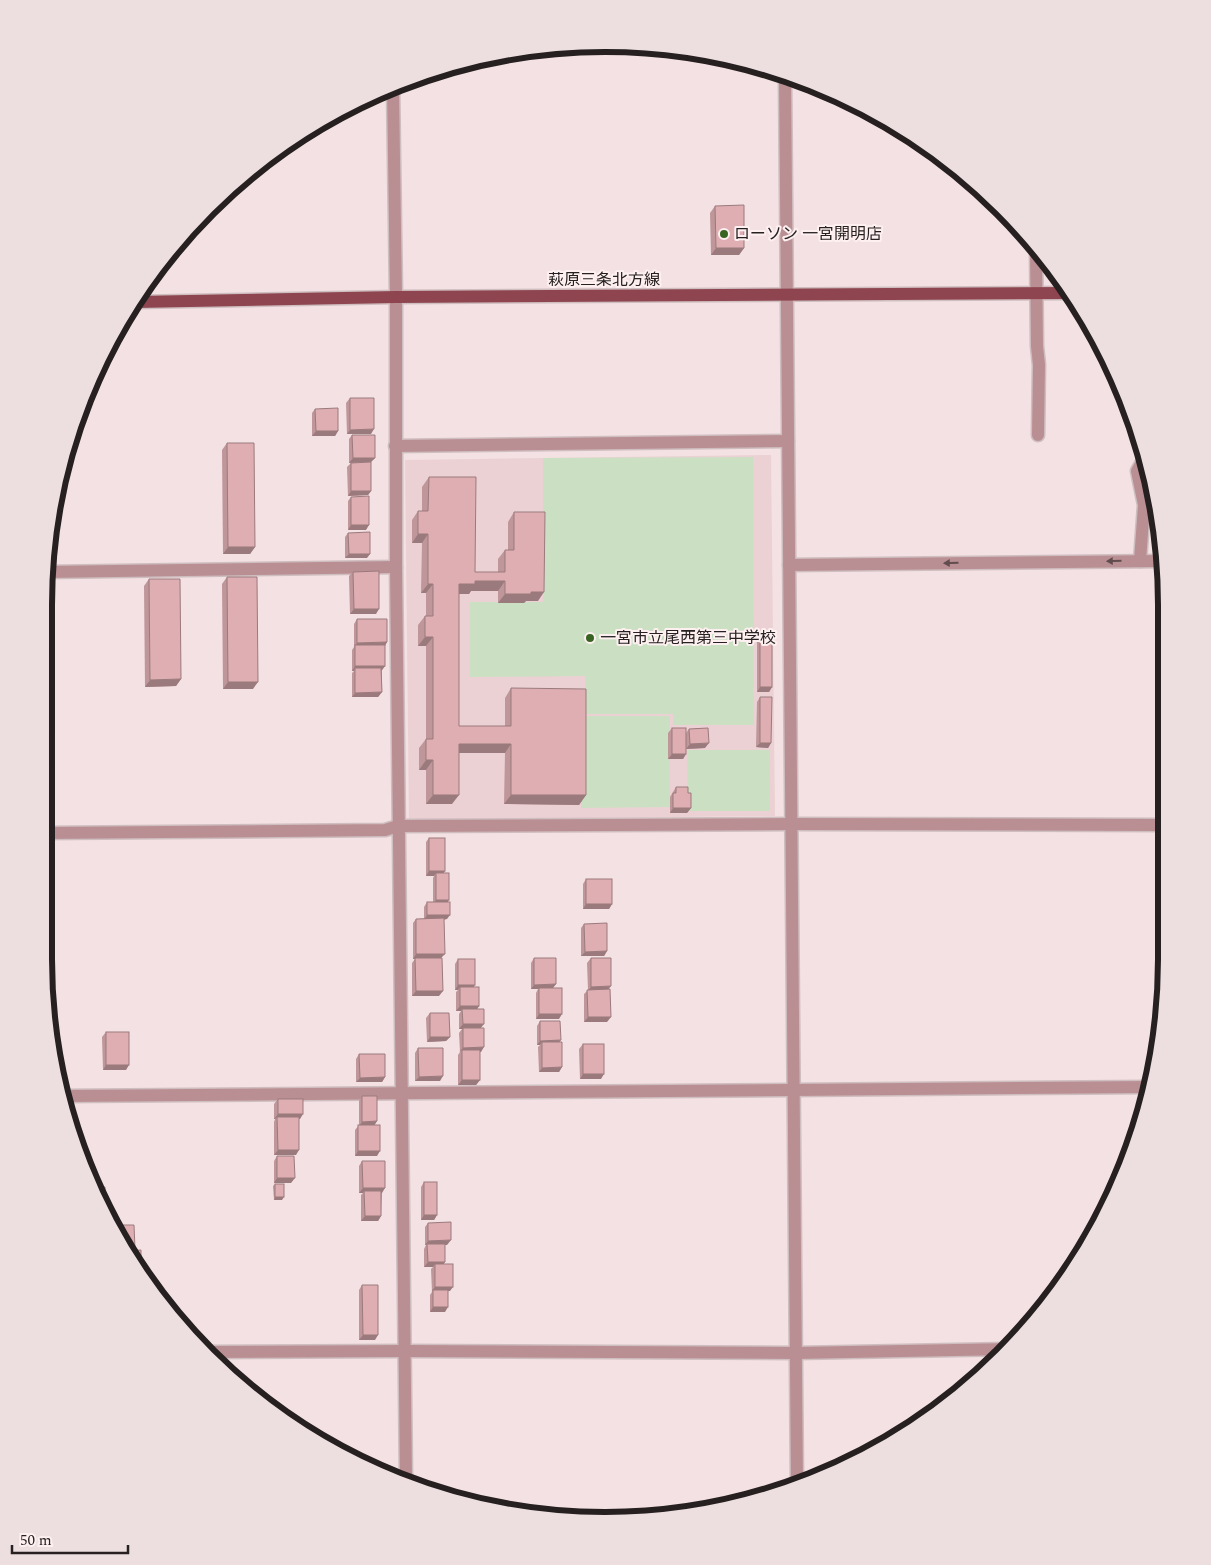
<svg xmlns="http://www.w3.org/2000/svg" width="1211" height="1565" viewBox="0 0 1211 1565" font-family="Spectral,'Noto Sans JP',serif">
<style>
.built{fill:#ebd1d3}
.green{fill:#cbe0c3}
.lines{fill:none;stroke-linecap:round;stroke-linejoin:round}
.minor-casing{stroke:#cfbec0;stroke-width:15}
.major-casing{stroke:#cfbec0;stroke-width:15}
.minor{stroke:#ba8f93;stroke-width:12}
.major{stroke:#8e454f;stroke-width:12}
.wall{fill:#bf9699}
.shaded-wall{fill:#9b7a7d}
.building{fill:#deaeb2;stroke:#9b7a7d}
.oneway{fill:#614c4e}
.poi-dot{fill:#386421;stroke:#fef0f1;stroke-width:2}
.labels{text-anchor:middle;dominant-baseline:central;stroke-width:4;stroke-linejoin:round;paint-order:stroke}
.poi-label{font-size:16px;fill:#262020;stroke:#fef0f1;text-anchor:start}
.street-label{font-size:16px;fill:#262020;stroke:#fef0f1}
.rim{fill:none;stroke:#262020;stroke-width:6}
</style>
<rect width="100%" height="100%" fill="#f4e1e3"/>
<polygon class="built" points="771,455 775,816 409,820 405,460"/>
<g class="green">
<polygon points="753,457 754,725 673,725 673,714 586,714 585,676 470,677 470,602 543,602 543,458"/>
<polygon points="581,716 670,716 670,807 581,808"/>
<polygon points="687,750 770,750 770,811 688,811"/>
</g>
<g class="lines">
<g class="minor-casing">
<g id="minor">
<polyline points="785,76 797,1486"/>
<polyline points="393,86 396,297 396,567 406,1480"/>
<polyline points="1036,249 1037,346 1039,365 1038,435"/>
<polyline points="395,446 788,441"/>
<polyline points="1140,561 1144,505 1137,471 1145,457"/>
<polyline points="789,565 1162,561"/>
<polyline points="45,572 396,567"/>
<polyline points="44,833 385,830 398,826 792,824 1162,825"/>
<polyline points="62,1096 1150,1087"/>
<polyline points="205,1352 405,1351 796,1353 1009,1349"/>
</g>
</g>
<g class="major-casing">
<polyline id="major" points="136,302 396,297 1072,293"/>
</g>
<use href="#minor" class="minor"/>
<use href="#major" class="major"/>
</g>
<g class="wall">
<polygon points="715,206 744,248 739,255 711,255 710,213"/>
<polygon points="350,398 371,434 347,434 346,403"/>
<polygon points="315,409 338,431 335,436 312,436 312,413"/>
<polygon points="352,435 375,458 371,462 349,463 349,439"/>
<polygon points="227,443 255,547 250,554 223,554 222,450"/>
<polygon points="351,463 371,491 368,495 348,496 347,467"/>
<polygon points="429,477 475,572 498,572 498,559 505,550 508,550 508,522 514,512 538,601 526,601 524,603 498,603 498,591 471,591 469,594 459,594 459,726 505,726 505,698 511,688 586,795 579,805 504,804 505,753 459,753 452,804 426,804 426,770 419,770 419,748 426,739 426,646 418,646 418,625 425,616 426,616 426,593 421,593 422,543 412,543 412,520 418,511 422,511 422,487"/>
<polygon points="351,497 366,530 348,530 348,501"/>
<polygon points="348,533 367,558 345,558 345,537"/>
<polygon points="353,572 376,614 350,614 349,576"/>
<polygon points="227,577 253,689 223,689 222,584"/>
<polygon points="149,579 181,679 176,686 145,687 144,586"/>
<polygon points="357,619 387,642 385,646 385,666 382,670 382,692 378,697 352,697 352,673 354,671 352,671 352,650 354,647 354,624"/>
<polygon points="760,635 772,687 769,692 757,692 757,640"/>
<polygon points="760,697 771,743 768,748 756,747 757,702"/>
<polygon points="672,728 686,733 689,729 705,748 686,749 686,754 683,759 668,759 668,733"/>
<polygon points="676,787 688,793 691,808 687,813 670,813 670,797"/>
<polygon points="429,838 444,873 448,902 447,919 444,920 439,996 412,996 412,963 415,959 413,959 413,923 416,919 424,919 424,907 427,902 433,902 433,878 434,876 426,876 426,842"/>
<polygon points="586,879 612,904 609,909 583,909 583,884"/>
<polygon points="584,924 607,951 604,956 581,956 581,928"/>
<polygon points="534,958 556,984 553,988 559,1019 536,1019 536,993 538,989 531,989 531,963"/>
<polygon points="591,958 609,989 607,1022 584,1022 584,994 588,990 587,963"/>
<polygon points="458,959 473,987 479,1006 477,1009 481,1028 481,1052 480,1052 480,1080 476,1085 458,1085 458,1055 460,1052 459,1033 462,1029 459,1029 459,1014 461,1011 456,1011 456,992 458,990 455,990 455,964"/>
<polygon points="430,1013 450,1037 446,1041 427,1042 426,1018"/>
<polygon points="540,1021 559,1042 562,1067 559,1072 539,1072 538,1047 540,1045 537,1045 537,1026"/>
<polygon points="106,1032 126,1070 103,1070 102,1037"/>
<polygon points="583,1044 601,1079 580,1079 579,1049"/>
<polygon points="418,1048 440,1081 415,1081 415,1053"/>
<polygon points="359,1054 385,1077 382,1082 356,1082 356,1059"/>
<polygon points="362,1096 377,1121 374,1125 377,1156 355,1156 355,1130 359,1125 359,1101"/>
<polygon points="278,1099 300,1119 299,1119 296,1155 274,1155 274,1122 275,1119 274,1119 274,1104"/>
<polygon points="277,1156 291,1183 274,1183 274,1161"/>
<polygon points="362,1161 382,1193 381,1216 378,1221 361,1221 361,1195 363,1193 359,1193 359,1166"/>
<polygon points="424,1182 437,1215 434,1220 421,1220 421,1187"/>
<polygon points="275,1184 282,1200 274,1200 273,1186"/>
<polygon points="428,1223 447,1245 445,1245 443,1264 450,1291 448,1291 445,1312 430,1312 430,1295 432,1292 431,1269 433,1267 424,1267 424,1249 426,1245 425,1245 425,1227"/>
<polygon points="117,1225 135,1249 133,1251 141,1266 140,1268 119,1241 114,1229"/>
<polygon points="362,1285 375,1340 359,1340 359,1290"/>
</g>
<g class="shaded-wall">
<polygon points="716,248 744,248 739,255 711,255"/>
<polygon points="374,429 371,434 347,434 350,430"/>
<polygon points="316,431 338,431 335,436 312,436"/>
<polygon points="353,458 375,458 371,462 349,463"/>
<polygon points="351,491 371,491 368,495 348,496"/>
<polygon points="351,525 369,525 366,530 348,530"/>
<polygon points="418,534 428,534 422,543 412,543"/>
<polygon points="228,547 255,547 250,554 223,554"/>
<polygon points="349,554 370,554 367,558 345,558"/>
<polygon points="475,581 505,581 498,591 471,591 469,594 452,594 459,584"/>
<polygon points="428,584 433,584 426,593 421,593"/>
<polygon points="531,592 544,592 538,601 526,601 524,603 498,603 505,594"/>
<polygon points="354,609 379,609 376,614 350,614"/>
<polygon points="425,637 433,637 426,646 418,646"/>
<polygon points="387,642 384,647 355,646 357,643"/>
<polygon points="355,666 385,666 382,670 355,668 354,671 352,671"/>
<polygon points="181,679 176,686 145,687 150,680"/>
<polygon points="228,682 258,682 253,689 223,689"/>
<polygon points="760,687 772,687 769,692 757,692"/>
<polygon points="382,692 378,697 352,697 355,693"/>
<polygon points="709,743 705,748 686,749 690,744"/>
<polygon points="760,743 771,743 768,748 756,747"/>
<polygon points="459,744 511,744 505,753 452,753"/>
<polygon points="672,754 686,754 683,759 668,759"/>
<polygon points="426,760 433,760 426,770 419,770"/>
<polygon points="433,795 459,795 452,804 426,804"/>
<polygon points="511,795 586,795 579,805 504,804"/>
<polygon points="673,808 691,808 687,813 670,813"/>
<polygon points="429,871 445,871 442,876 436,873 434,876 426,876"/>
<polygon points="436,900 449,900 446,905 433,905"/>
<polygon points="586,904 612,904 609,909 583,909"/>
<polygon points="427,915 450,915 447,919 424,920"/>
<polygon points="607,951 604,956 581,956 585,952"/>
<polygon points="416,954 445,954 441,958 413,959"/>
<polygon points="556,984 552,989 539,988 538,989 531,989 534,985"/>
<polygon points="458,985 475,985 472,990 460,987 458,990 455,990"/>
<polygon points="611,986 607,991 588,991 591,987"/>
<polygon points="416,991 443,991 439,996 412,996"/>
<polygon points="460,1006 479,1006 476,1011 462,1009 461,1011 456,1011"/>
<polygon points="539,1014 562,1014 559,1019 536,1019"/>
<polygon points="588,1017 611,1017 607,1022 584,1022"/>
<polygon points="463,1024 484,1024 480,1029 459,1029"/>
<polygon points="430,1037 450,1037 446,1041 427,1042"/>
<polygon points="561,1040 557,1045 542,1042 540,1045 537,1045 540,1041"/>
<polygon points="484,1047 481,1052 462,1052 462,1050 459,1052 463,1048"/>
<polygon points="106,1065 129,1065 126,1070 103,1070"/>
<polygon points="562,1067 559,1072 539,1072 542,1068"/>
<polygon points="583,1074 604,1074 601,1079 580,1079"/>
<polygon points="443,1076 440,1081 415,1081 419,1077"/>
<polygon points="385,1077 382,1082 356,1082 360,1078"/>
<polygon points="462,1080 480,1080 476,1085 458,1085"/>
<polygon points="278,1114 303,1114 300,1119 277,1119 277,1117 275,1119 274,1119"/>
<polygon points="377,1121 374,1126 359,1126 362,1122"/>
<polygon points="278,1150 299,1150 296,1155 274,1155"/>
<polygon points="358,1151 380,1151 377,1156 355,1156"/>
<polygon points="277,1178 295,1178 291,1183 274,1183"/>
<polygon points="363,1188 385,1188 382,1193 364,1193 364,1191 363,1193 359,1193"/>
<polygon points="275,1197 284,1197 282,1200 274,1200"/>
<polygon points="424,1215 437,1215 434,1220 421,1220"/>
<polygon points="365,1216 381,1216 378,1221 361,1221"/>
<polygon points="451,1240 447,1245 427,1245 427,1244 426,1245 425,1245 428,1241"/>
<polygon points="428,1262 445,1262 442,1267 435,1264 433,1267 424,1267"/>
<polygon points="435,1287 453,1287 450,1291 433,1292 433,1290 431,1292"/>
<polygon points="433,1307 448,1307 445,1312 430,1312"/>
<polygon points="363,1335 378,1335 375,1340 359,1340"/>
</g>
<g class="building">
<polygon points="744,205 744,248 716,248 715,206"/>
<polygon points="350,398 374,398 374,429 350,430"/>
<polygon points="338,408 338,431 316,431 315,409"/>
<polygon points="352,435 375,435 375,458 353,458"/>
<polygon points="227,443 254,443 255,547 228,547"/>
<polygon points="371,462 371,491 351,491 351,463"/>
<polygon points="429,477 476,477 475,572 505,572 505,550 514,550 514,512 545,512 544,592 531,592 531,594 505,594 505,581 475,581 475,584 459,584 459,726 511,726 511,688 586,689 586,795 511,795 511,744 459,744 459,795 433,795 433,760 426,760 426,739 433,739 433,637 425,637 425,616 433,616 433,584 428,584 428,534 418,534 418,511 428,511"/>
<polygon points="369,496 369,525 351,525 351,497"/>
<polygon points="370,532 370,554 349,554 348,533"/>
<polygon points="379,571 379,609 354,609 353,572"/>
<polygon points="227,577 257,577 258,682 228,682"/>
<polygon points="149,579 180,579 181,679 150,680"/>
<polygon points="357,619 387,619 387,642 357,643"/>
<rect x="760" y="635" width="12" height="52"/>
<rect x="355" y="645" width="30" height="21"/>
<polygon points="355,668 381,668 382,692 355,693"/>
<polygon points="760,697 772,697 771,743 760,743"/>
<rect x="672" y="728" width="14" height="26"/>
<polygon points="708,728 709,743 690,744 689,729"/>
<polygon points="676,787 688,787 688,793 691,793 691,808 673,808 673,793 676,793"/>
<rect x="429" y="838" width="16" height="33"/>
<rect x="436" y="873" width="13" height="27"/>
<rect x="586" y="879" width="26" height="25"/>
<rect x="427" y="902" width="23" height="13"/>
<polygon points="444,918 445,954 416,954 416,919"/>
<polygon points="607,923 607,951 585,952 584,924"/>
<polygon points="415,958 442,958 443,991 416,991"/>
<polygon points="534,958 556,958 556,984 534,985"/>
<polygon points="591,958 611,958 611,986 591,987"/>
<rect x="458" y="959" width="17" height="26"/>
<rect x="460" y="987" width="19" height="19"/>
<rect x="539" y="988" width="23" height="26"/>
<polygon points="610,989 611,1017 588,1017 587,990"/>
<polygon points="462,1009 484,1009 484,1024 463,1024"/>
<polygon points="430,1013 449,1013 450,1037 430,1037"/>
<polygon points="540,1021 560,1021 561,1040 540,1041"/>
<polygon points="463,1028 484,1028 484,1047 463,1048"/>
<rect x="106" y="1032" width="23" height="33"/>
<polygon points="542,1042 562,1042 562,1067 542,1068"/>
<rect x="583" y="1044" width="21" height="30"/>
<polygon points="418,1048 443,1048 443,1076 419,1077"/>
<rect x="462" y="1050" width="18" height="30"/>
<polygon points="359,1054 385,1054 385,1077 360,1078"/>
<polygon points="362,1096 377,1096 377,1121 362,1122"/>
<rect x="278" y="1099" width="25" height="15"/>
<polygon points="277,1117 299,1117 299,1150 278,1150"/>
<rect x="358" y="1125" width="22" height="26"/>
<polygon points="277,1156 294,1156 295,1178 277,1178"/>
<polygon points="362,1161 385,1161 385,1188 363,1188"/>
<rect x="424" y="1182" width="13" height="33"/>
<rect x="275" y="1184" width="9" height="13"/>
<polygon points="97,1187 105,1187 105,1208"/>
<polygon points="364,1191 381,1191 381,1216 365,1216"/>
<polygon points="451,1222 451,1240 428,1241 428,1223"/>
<polygon points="117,1225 134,1225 135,1249 126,1249 119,1241 117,1235"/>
<polygon points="427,1244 445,1244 445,1262 428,1262"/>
<polygon points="141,1250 141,1266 138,1266 127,1251"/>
<rect x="435" y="1264" width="18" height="23"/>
<polygon points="362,1285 378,1285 378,1335 363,1335"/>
<rect x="433" y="1290" width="15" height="17"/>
</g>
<defs><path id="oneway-solid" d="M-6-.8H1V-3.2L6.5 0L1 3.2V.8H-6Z" transform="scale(1.25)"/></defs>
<g class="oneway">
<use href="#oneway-solid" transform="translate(1114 561) rotate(179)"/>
<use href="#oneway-solid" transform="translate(951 563) rotate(179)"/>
</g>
<g class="poi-dot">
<circle cx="724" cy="234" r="5"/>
<circle cx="590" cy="638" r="5"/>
</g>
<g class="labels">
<g class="poi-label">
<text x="734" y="234">ローソン 一宮開明店</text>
<text x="600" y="638">一宮市立尾西第三中学校</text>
</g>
<g class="street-label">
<text x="604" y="280">萩原三条北方線</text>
</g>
</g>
<path d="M0 0H1211V1565H0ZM605 52H605A553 553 0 0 1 1158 605V959A553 553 0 0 1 605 1512H605A553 553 0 0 1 52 959V605A553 553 0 0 1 605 52Z" fill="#eddfe0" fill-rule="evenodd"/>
<path class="rim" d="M605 52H605A553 553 0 0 1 1158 605V959A553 553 0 0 1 605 1512H605A553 553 0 0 1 52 959V605A553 553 0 0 1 605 52Z"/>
<path d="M12 1545v8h116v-8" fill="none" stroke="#262020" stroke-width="2.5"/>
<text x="20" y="1545" font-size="15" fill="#262020" stroke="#fef0f1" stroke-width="4" paint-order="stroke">50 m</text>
</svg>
